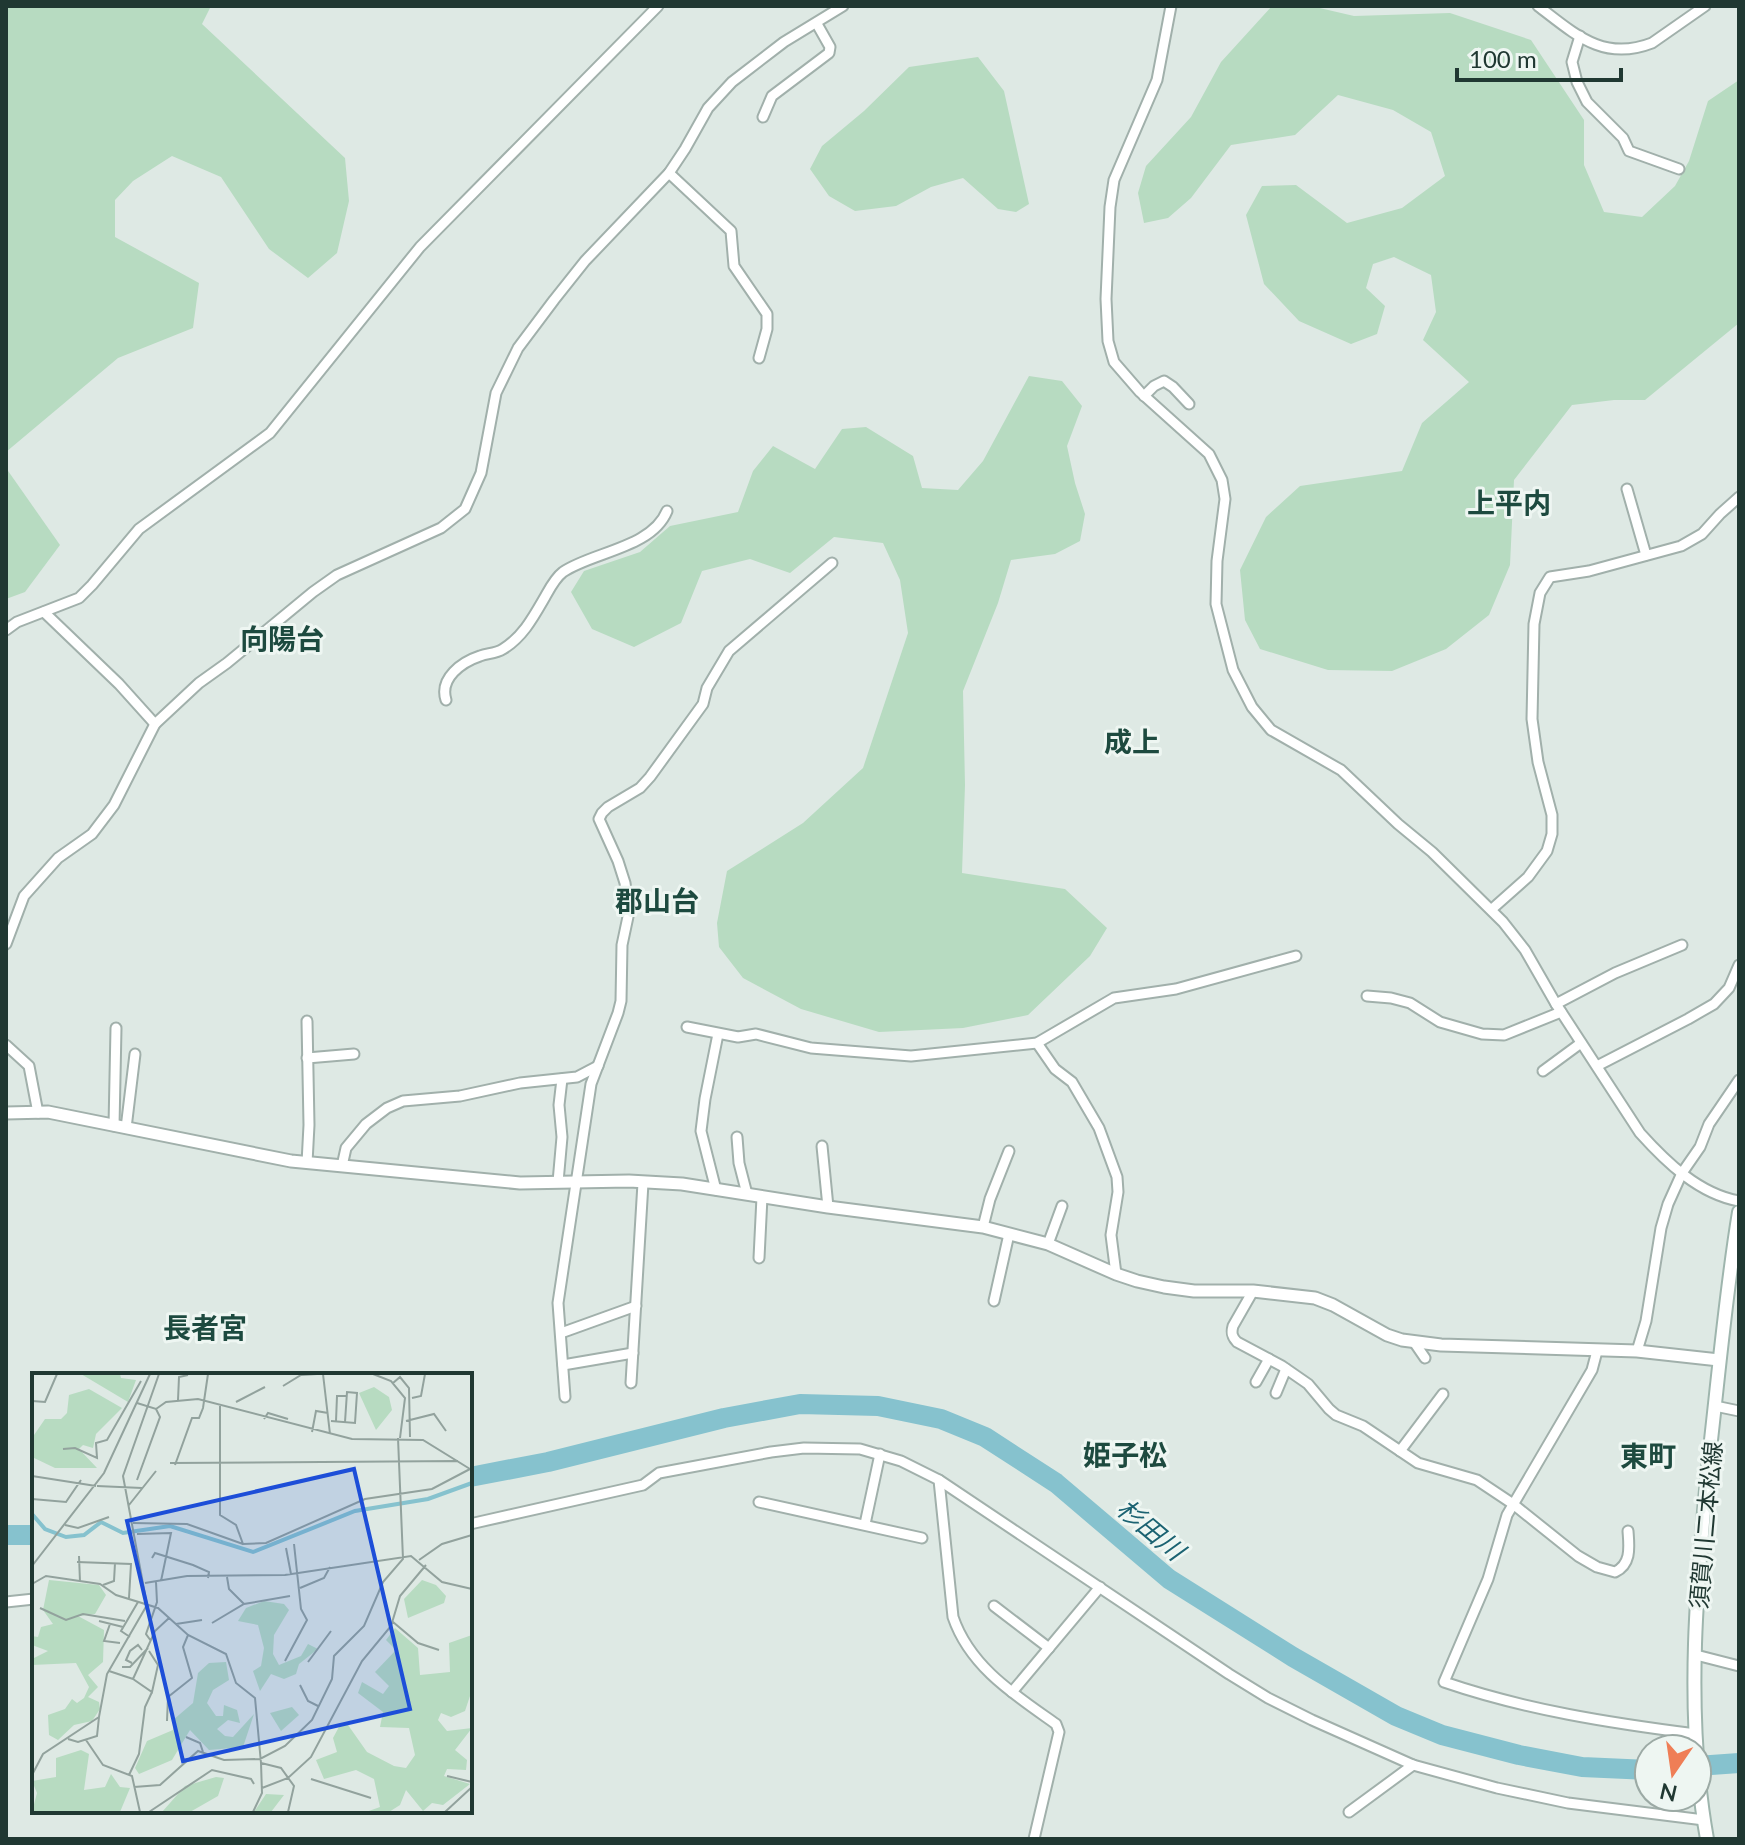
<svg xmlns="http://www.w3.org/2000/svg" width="1745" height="1845" viewBox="0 0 1745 1845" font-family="Lato,'Noto Sans JP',sans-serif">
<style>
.green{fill:#b7dbc1}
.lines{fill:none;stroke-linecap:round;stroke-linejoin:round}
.river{stroke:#86c2ce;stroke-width:20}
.minor-casing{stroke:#a1b0ab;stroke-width:13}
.tertiary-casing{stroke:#a1b0ab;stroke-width:15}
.secondary-casing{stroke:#9eb5ad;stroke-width:16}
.minor{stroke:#fff;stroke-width:9}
.tertiary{stroke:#fff;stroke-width:11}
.secondary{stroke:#fff;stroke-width:12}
.labels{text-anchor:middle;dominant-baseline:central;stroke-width:6;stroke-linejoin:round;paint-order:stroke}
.street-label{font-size:24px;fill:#203832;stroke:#eef6f2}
.water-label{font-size:26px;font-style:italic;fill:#1c6372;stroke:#eef6f2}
.quarter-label{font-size:28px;font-weight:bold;fill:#1d4a3f;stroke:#eef6f2}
.inset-river{fill:none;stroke:#86c2ce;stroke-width:4}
.inset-road{fill:none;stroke:#92a29d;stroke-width:2}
.view{fill:#1d4ed8;fill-opacity:0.15;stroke:#1d4ed8;stroke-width:4}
.inset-edge{fill:none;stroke:#203832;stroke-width:4}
</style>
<rect width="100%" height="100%" fill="#dee9e4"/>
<g class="green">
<polygon points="6,6 211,6 202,24 345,158 349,201 337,253 308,278 269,249 221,177 172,156 133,181 115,200 115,237 199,283 193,328 118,358 6,452"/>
<polygon points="1272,6 1311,6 1354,16 1450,13 1531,40 1584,120 1584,165 1604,212 1642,217 1675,186 1689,161 1708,101 1739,80 1739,323 1645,400 1614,400 1572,405 1514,480 1510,565 1489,615 1446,649 1392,671 1328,670 1260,649 1245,620 1240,570 1266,517 1300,486 1402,471 1422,423 1469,382 1423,340 1436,312 1431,275 1394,257 1373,264 1366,288 1385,306 1377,334 1351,344 1299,321 1264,284 1246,215 1262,186 1296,185 1347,223 1402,208 1445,176 1431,132 1393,110 1338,95 1295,135 1231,145 1191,198 1168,218 1144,223 1138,193 1146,166 1191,117 1221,62"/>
<polygon points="978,57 1004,91 1029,204 1016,212 998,209 963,178 931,187 896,206 855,211 829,196 810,169 822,146 864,111 909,67"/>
<polygon points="1029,376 1062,381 1082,406 1067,446 1075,483 1085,514 1080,541 1055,554 1011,560 998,603 963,691 965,785 962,873 1065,889 1107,928 1090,956 1028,1015 963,1028 879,1032 801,1009 743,978 719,947 717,923 727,871 803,823 863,768 908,633 900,580 883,543 834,537 790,573 750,559 702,571 681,623 634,647 592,629 571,592 584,571 640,552 670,526 738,512 753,471 773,446 815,469 842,429 866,427 913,456 922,488 958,490 983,461"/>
<polygon points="6,468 60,545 25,592 6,599"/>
</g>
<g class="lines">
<g class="river">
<polyline points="470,1477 548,1462 724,1418 800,1404 878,1406 941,1419 985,1437 1056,1483 1169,1579 1293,1657 1396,1716 1442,1735 1519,1755 1582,1767 1649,1770"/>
<polyline points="6,1535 34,1535"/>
<polyline points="1697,1766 1739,1763"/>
</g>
<g class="minor-casing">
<g id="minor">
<path d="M1171,6L1157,80L1114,180L1110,207L1106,299L1108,341L1114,362L1140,392L1209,454L1222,480L1225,499L1217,561L1216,604L1233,670L1252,707L1271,730L1341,770L1398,824L1432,852L1503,922L1525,950L1556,1004L1640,1133C1666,1162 1699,1194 1739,1201"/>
<path d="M1538,6C1575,34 1603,62 1652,43L1705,6"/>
<polyline points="1580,36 1572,62 1577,82 1587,102 1623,138 1629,151 1679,169"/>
<polyline points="763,117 772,96 829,53 830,47 817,24"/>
<polyline points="669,173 731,231 734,266 767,314 767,329 759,358"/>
<polyline points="1144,396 1154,386 1164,381 1173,387 1189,404"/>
<polyline points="1627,489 1646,555"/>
<polyline points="44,612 119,684 155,724"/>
<polyline points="6,630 17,622 79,598 92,585 139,529 270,433 420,247 658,6"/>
<path d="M446,700C439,678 462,662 480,656C488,653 495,654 503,649C523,637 534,616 545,597C550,588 555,578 563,572C592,552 652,548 667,511"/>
<polyline points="1492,909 1528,877 1547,851 1552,834 1552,815 1538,762 1532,719 1534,624 1540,593 1550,577 1589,571 1681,546 1702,534 1720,514 1739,497"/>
<polyline points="6,944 24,896 58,858 92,834 114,805 155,724 199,683 227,663 313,592 337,575 441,528 465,509 481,473 496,393 518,348 554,300 585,261 669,173 685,149 708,108 732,82 784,42 843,6"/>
<polyline points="1367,996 1391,998 1410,1003 1440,1022 1482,1034 1504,1035 1561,1012"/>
<polyline points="1556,1004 1615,973 1682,945"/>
<polyline points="307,1021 309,1125 307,1163"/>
<polyline points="687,1027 738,1037 756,1034 811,1048 911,1056 1037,1043 1114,998 1176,989 1296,956"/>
<polyline points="1037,1043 1055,1069 1072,1082 1099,1128 1117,1177 1118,1192 1111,1235 1116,1274"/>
<polyline points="6,1045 29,1066 38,1113"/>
<polyline points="307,1058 354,1054"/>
<polyline points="1597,1066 1688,1019 1714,1004 1729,988 1739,965"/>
<polyline points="1543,1071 1581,1043"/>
<polyline points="114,1126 116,1028"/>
<polyline points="126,1128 135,1054"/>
<polyline points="737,1137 739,1163 747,1194"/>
<polyline points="822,1146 828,1207"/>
<polyline points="342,1166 346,1148 366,1124 387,1108 403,1101 460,1096 520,1083 577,1077 598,1066"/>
<polyline points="558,1182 562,1137 559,1105 562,1079"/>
<polyline points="716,1190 701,1131 705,1099 718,1034"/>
<polyline points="983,1227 990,1199 1009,1151"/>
<polyline points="1048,1244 1062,1206"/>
<polyline points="759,1258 762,1197"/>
<path d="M1253,1291L1233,1326C1231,1333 1232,1337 1237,1342L1282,1366L1308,1384L1329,1409L1336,1415L1363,1426L1418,1463L1477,1480L1513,1504L1578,1556L1597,1567L1615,1572C1632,1564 1629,1546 1628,1531"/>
<polyline points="994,1301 1009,1234"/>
<polyline points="561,1333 636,1306"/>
<polyline points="1414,1342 1425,1358"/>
<path d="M1597,1351L1592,1370L1507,1515L1488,1579L1444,1682C1526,1710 1610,1723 1696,1734"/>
<polyline points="1637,1351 1646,1321 1661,1228 1668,1204 1682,1173 1700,1147 1709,1124 1739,1080"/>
<polyline points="563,1365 633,1353"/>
<polyline points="1256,1382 1269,1359"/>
<polyline points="631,1383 643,1183"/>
<polyline points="1276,1393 1286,1369"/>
<polyline points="565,1397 558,1303 591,1084 618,1013 621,1001 622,945 629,912 625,883 618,861 599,819 602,813 608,807 640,788 650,777 703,704 707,688 729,651 832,563"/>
<polyline points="1715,1406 1739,1411"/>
<polyline points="1400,1451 1443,1394"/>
<polyline points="939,1480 1229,1674 1268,1698 1312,1720 1413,1765 1497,1788 1568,1803 1704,1820"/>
<polyline points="759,1502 922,1538"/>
<path d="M470,1524L643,1485L659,1473L771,1452L804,1448L860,1449L901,1461L939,1480L953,1617C970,1667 1015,1695 1056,1724L1059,1732L1034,1839"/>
<polyline points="865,1524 880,1454"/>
<polyline points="6,1602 34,1599"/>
<polyline points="994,1606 1049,1648"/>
<polyline points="1696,1655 1739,1666"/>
<polyline points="1012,1692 1100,1587"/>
<polyline points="1349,1812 1413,1765"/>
</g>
</g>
<g class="tertiary-casing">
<polyline id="tertiary" points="6,1113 48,1112 291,1161 520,1183 629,1181 682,1184 828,1207 983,1227 1048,1244 1116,1274 1137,1281 1164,1287 1194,1291 1253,1291 1315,1298 1333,1305 1387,1335 1402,1340 1441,1345 1637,1351 1719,1360"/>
</g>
<g class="secondary-casing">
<path id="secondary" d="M1707,1839C1684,1711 1697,1577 1710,1449C1719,1370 1726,1291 1739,1212"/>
</g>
<use href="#minor" class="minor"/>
<use href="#tertiary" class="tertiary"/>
<use href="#secondary" class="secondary"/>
</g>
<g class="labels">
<g class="street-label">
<text transform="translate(1705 1525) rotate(-85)">須賀川二本松線</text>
</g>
<g class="water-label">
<text transform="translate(1151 1529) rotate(40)">杉田川</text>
</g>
<g class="quarter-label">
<text x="1509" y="502">上平内</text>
<text x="282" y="638">向陽台</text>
<text x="1132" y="741">成上</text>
<text x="657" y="900">郡山台</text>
<text x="205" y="1327">長者宮</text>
<text x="1125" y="1454">姫子松</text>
<text x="1648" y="1455">東町</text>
</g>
</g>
<g transform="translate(32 1373)">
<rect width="440" height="440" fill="#dee9e4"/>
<path d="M49,1H88L89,5L104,7L96,29ZM342,14L357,24L360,37L344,57L327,20ZM57,16L90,35L64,61L61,75L51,72L47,76L65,95H23L0,84V65L13,46H29L35,40L37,22ZM17,207L67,212L74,222L63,241L46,243L72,257L71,289L56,302L66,314L56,324L67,329L68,336L60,348L42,352L26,367L17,362L16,342L33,336L40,326L45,330L52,325L57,314L44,290L0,292V286L16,278L0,272V263L6,264L9,254L21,251L11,237ZM390,207L404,212L414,223L412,230L376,245L372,226ZM232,228L252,231L257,237L242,262L241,281L247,292L269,283L276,271L286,276L267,291L264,301L252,306L239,301L228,318L221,298L229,293L232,275L226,252L206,248L214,235ZM363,255L386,275L388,302L418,299L417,270L440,262V317L433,338L419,344L409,340L406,347L415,358L440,355L423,377L435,387L434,397L415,396L412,403L438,411L411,432L400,430L391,438L374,417L368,432L357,439H334L348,434L342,406L324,397L292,406L284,387L305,379L301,365L308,352H316L335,379L362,393L374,395L383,382L377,355L348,354L351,339L326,320L330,309L351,321L357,313L343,299L364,277L354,267ZM194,289L197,307L181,317L175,330L184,343H191L192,332L205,337L208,350L196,347L185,356L193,363L201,364L222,341L211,374L177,377L158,357L140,387L107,401L103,395L115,368L141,357V347L161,330L166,300L177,290ZM260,334L267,342L249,358L238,340ZM49,377L57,381L52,417L73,414L79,401L88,414L98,415L88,439H0L5,420L0,408L24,404V385ZM184,404L192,405L186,423L158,439H130L153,413ZM234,421L252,422L239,439H222Z" fill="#b7dbc1"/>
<path class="inset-river" d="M0,141L13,156L34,164L52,162L69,149L91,160L138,153L221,179L323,138L396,126L440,110"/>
<path class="inset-road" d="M291,1L298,61M341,1L359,8L373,25L368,65M361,10L368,4L377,15L378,64M251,13L269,2L285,1M380,25L389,23L393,1M146,27L147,4L156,2M0,28L13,29L25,1M204,29L233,14M105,30L124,36L134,29L166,26L320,66L391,67L438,96M188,31V142L204,152L211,171L234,170L333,126L400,116L438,96M232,46L236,40L256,46M299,48L323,50L325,20L315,19L313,49M304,48L305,23H315M374,48L402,41L414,58M280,59L284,38L296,40M31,76L43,75L65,85L64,70L75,67L109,8M138,90L426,88M143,92L160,45H167L171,35L176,1M0,103L64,113M105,107L128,44L124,36M65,113L110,115M0,126L34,129L49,107M97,132L124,98M101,150L155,151L211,171M33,152L46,155L77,144M105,161L139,160L129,208M254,175L259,201M47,183L48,209M120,185L123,180L161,192L177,199L176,205M387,187L410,171L440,162M45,189L99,191L97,225M0,193L72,100L118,1M195,204L197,216L212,231M113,210L155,203L253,202L379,183L410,209L440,216M0,211L14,203L68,211L84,222L126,235L156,262L194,281L204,310L223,325L229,390L249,395L262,413L256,439M71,212L82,208L83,190M268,215L292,205L298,194M8,235L34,247L51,241L93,248M67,248L91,254M361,249L386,270L407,277M180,250L212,231L258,223M78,251L72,268L88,270M144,251L170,247M98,264L89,258L106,229M119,268L114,261L125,229L124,209M253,288L275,247L269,236L262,171M276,289L299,258M100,290L94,287L98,278L106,272L110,277M90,294H98L116,275M77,298L101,306L123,258L137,245M101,306L120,319L126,292L117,278M268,312L276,328L286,333M135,348L136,324L160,305L151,274L156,262M154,364L168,370L171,379M36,366L46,369L65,363L67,344M54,367L71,392L100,403L108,439M0,402L11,381L67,344L75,301L115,232L91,103L127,1M97,402L107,381L113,334L120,319M415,403L440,409M279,406L339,425M102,414L128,412L166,378L192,387L228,386L253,373L280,347L300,306L302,283L332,253L351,209L371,186L366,65M230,415L256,405L279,384L330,288L359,253L368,223L394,192M117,439L180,397L219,406L222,411M221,439L230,420L229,390M413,439L440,414"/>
<path class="view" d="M322,96L378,336L151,388L95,148Z"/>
<rect width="440" height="440" class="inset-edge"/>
</g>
<rect width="1745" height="1845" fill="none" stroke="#203832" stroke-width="16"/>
<g transform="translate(1673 1773) rotate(193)"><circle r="38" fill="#eef6f2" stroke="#9caaa5" stroke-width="2"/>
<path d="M0-6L14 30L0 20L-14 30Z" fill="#ef7e56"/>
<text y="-12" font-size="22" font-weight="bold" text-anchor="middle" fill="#203832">N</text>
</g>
<path d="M1457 68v12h164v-12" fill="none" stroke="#203832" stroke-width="4"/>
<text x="1469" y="68" font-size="24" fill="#203832" stroke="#eef6f2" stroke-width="6" paint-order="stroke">100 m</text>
</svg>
